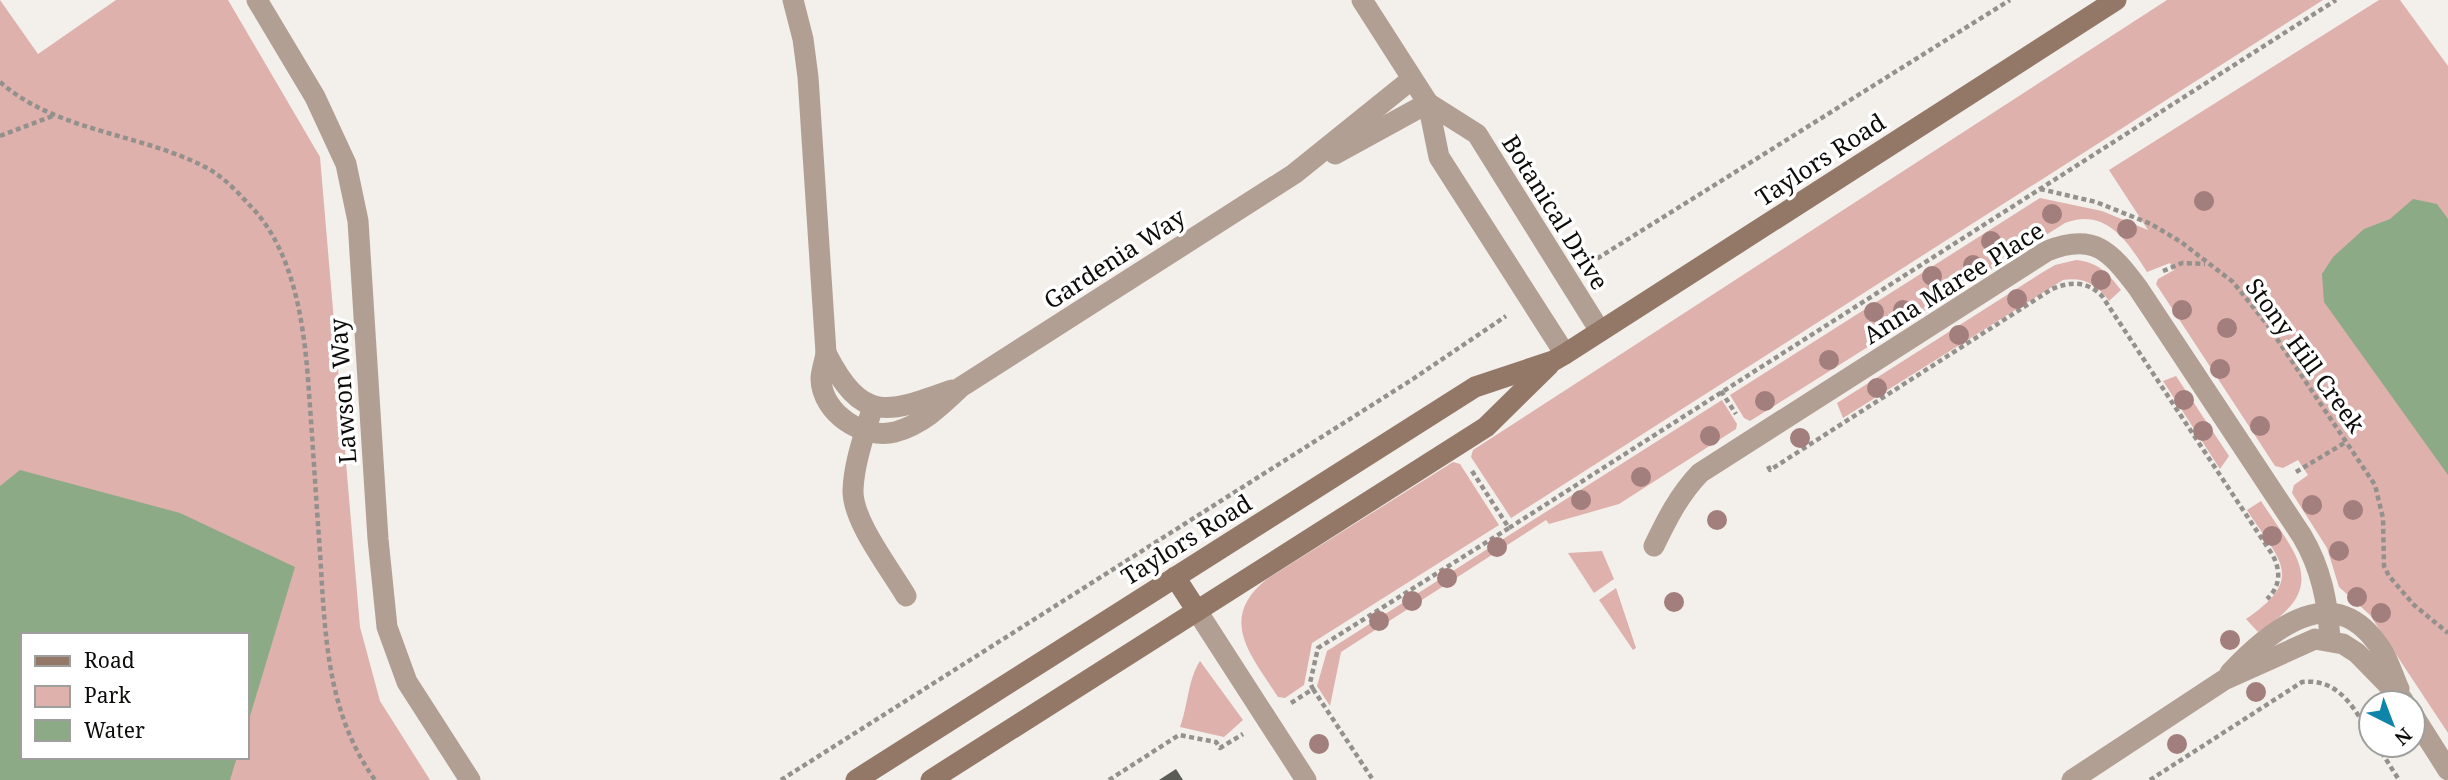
<svg xmlns="http://www.w3.org/2000/svg" width="2448" height="780" viewBox="0 0 2448 780" font-family="'Noto Serif',serif">
<style>
.green{fill:#deb1ad;fill-rule:evenodd}
.water{fill:#8daa86}
.building{fill:#5b5c56}
.lines{fill:none;stroke-linecap:round;stroke-linejoin:round}
.path{stroke:#94918d;stroke-width:4.5;stroke-dasharray:5 3.5;stroke-linecap:butt}
.street{stroke:#b29f94;stroke-width:21}
.secondary{stroke:#937868;stroke-width:21}
.tree{fill:#a27e7c}
.labels{text-anchor:middle;dominant-baseline:central;stroke-width:7;stroke-linejoin:round;paint-order:stroke}
.street-label{font-size:24px;fill:#0d0c0a;stroke:#fff}
</style>
<rect width="100%" height="100%" fill="#f3efea"/>
<g class="green">
<path d="M0,0L38,54L116,0H228L320,157L360,627L380,701L430,780H0ZM23,635H247V757H23Z"/>
<polygon points="2167,0 2323,0 1511,518 1471,457 1473,450"/>
<path d="M2379,0H2400L2448,66V733L2370,615L2339,587L2327,548L2292,493L2294,485L2308,475L2298,460L2283,468L2275,466L2156,284L2158,279L2174,270L2170,263L2147,272C2128,242 2106,207 2065,223L1750,421L1744,418L1730,395L2040,198L2102,211L2148,230L2109,170Z"/>
<path d="M2076,260C2098,262 2108,273 2121,290L2109,301C2097,284 2083,277 2063,280L1843,418L1837,403L2043,272L2055,265Z"/>
<polygon points="2176,376 2229,456 2220,469 2163,381"/>
<polygon points="1722,400 1737,424 1736,429 1619,504 1549,524 1546,520 1341,652 1330,706 1317,686 1327,651"/>
<path d="M1453,462L1460,464L1499,525L1312,643L1304,685L1285,698L1278,697C1251,655 1217,619 1267,579Z"/>
<path d="M2261,501C2298,558 2331,587 2258,632L2246,619C2307,578 2279,560 2247,510Z"/>
<polygon points="1602,551 1614,579 1594,593 1568,553"/>
<polygon points="1616,588 1636,648 1633,650 1599,600"/>
<path d="M1200,661L1243,720L1224,737L1180,727C1188,706 1188,679 1200,661Z"/>
</g>
<g class="water">
<polygon points="2413,199 2437,204 2448,219 2448,475 2324,302 2322,274 2333,257 2364,229 2390,219"/>
<polygon points="20,470 180,513 295,567 247,726 247,635 23,635 23,757 237,757 230,780 0,780 0,486"/>
</g>
<polygon class="building" points="1176,769 1183,780 1159,780"/>
<g class="lines">
<g class="path">
<path d="M0,82C57,132 140,133 205,167C225,177 241,196 256,212C297,260 305,333 309,393C313,446 316,499 320,552C325,632 326,712 375,780"/>
<polyline points="0,136 55,115"/>
<polyline points="2040,189 2096,202 2151,224 2181,242 2233,282 2269,327 2375,485 2383,518 2384,566 2389,576 2414,605 2448,633"/>
<polyline points="1590,263 2010,0"/>
<polyline points="2163,271 2182,263 2205,264"/>
<polyline points="1721,391 1736,414"/>
<path d="M1768,466L1770,470L2052,289C2071,281 2087,281 2102,296L2272,554C2281,570 2281,586 2267,599"/>
<polyline points="1472,471 1509,528 2336,0"/>
<polyline points="2296,472 2346,442"/>
<polyline points="1313,689 1373,780"/>
<polyline points="1291,703 1313,689 1310,683 1318,648 1509,528"/>
<polyline points="2377,745 2399,780"/>
<polyline points="781,780 1413,379 1506,316"/>
<polyline points="1109,780 1179,735 1216,742 1220,748 1243,734"/>
<path d="M2150,780L2302,682C2339,678 2354,708 2371,736"/>
</g>
<g class="street">
<polyline points="257,0 315,97 346,164 358,221 378,539 387,627 407,682 470,780"/>
<path d="M793,0L803,39L808,77L826,353C825,361 821,371 821,379C822,414 864,440 895,432C923,424 941,406 961,387L1294,174L1412,79"/>
<polyline points="1362,0 1428,103 1439,157 1565,354"/>
<polyline points="1428,103 1477,134 1600,331"/>
<polyline points="1335,154 1428,103"/>
<path d="M826,353C862,423 886,414 952,390"/>
<path d="M873,406C865,433 854,462 853,490C852,521 891,570 906,596"/>
<path d="M1654,546C1667,519 1679,495 1700,473L2047,251C2094,232 2110,251 2138,288L2302,536C2321,568 2328,602 2330,640"/>
<polyline points="1197,611 1306,780"/>
<path d="M2230,673C2272,628 2335,577 2381,649C2389,661 2393,676 2399,689"/>
<polyline points="2413,715 2448,770"/>
<polyline points="2072,780 2224,680 2315,639 2343,644 2357,653 2403,700"/>
</g>
<g class="secondary">
<polyline points="1175,577 1197,611"/>
<polyline points="856,780 1475,387 1553,361 1565,354 2116,0"/>
<polyline points="931,780 1486,427 1549,365"/>
</g>
</g>
<g class="tree">
<circle cx="2204" cy="201" r="10"/>
<circle cx="2052" cy="214" r="10"/>
<circle cx="2127" cy="229" r="10"/>
<circle cx="1991" cy="241" r="10"/>
<circle cx="1973" cy="265" r="10"/>
<circle cx="1932" cy="276" r="10"/>
<circle cx="2101" cy="280" r="10"/>
<circle cx="2017" cy="299" r="10"/>
<circle cx="1903" cy="310" r="10"/>
<circle cx="2182" cy="310" r="10"/>
<circle cx="1874" cy="312" r="10"/>
<circle cx="2227" cy="328" r="10"/>
<circle cx="1959" cy="335" r="10"/>
<circle cx="1829" cy="360" r="10"/>
<circle cx="2220" cy="369" r="10"/>
<circle cx="1877" cy="388" r="10"/>
<circle cx="2184" cy="400" r="10"/>
<circle cx="1765" cy="401" r="10"/>
<circle cx="2260" cy="426" r="10"/>
<circle cx="2203" cy="431" r="10"/>
<circle cx="1710" cy="436" r="10"/>
<circle cx="1800" cy="438" r="10"/>
<circle cx="1641" cy="477" r="10"/>
<circle cx="1581" cy="500" r="10"/>
<circle cx="2312" cy="505" r="10"/>
<circle cx="2353" cy="510" r="10"/>
<circle cx="1717" cy="520" r="10"/>
<circle cx="2272" cy="536" r="10"/>
<circle cx="1497" cy="547" r="10"/>
<circle cx="2339" cy="551" r="10"/>
<circle cx="1447" cy="578" r="10"/>
<circle cx="2357" cy="597" r="10"/>
<circle cx="1412" cy="601" r="10"/>
<circle cx="1674" cy="602" r="10"/>
<circle cx="2381" cy="613" r="10"/>
<circle cx="1379" cy="621" r="10"/>
<circle cx="2230" cy="640" r="10"/>
<circle cx="2256" cy="692" r="10"/>
<circle cx="1319" cy="744" r="10"/>
<circle cx="2177" cy="744" r="10"/>
</g>
<g class="labels">
<g class="street-label">
<text transform="translate(1820 159) rotate(-33)">Taylors Road</text>
<text transform="translate(1556 212) rotate(58)">Botanical Drive</text>
<text transform="translate(1114 258) rotate(-33)">Gardenia Way</text>
<text transform="translate(1953 282) rotate(-32)">Anna Maree Place</text>
<text transform="translate(2306 355) rotate(54)">Stony Hill Creek</text>
<text transform="translate(342 391) rotate(-94)">Lawson Way</text>
<text transform="translate(1186 539) rotate(-32)">Taylors Road</text>
</g>
</g>
<rect x="21" y="633" width="228" height="126" fill="#ffffff" stroke="#9e9e9d" stroke-width="2"/>
<rect x="35" y="656" width="35" height="10" fill="#937868" stroke="#9e9e9d" stroke-width="2"/>
<text x="84" y="668" font-size="21" fill="#0d0c0a">Road</text>
<rect x="35" y="686" width="35" height="21" fill="#deb1ad" stroke="#9e9e9d" stroke-width="2"/>
<text x="84" y="703" font-size="21" fill="#0d0c0a">Park</text>
<rect x="35" y="720" width="35" height="21" fill="#8daa86" stroke="#9e9e9d" stroke-width="2"/>
<text x="84" y="738" font-size="21" fill="#0d0c0a">Water</text>
<g transform="translate(2392 724) rotate(138)"><circle r="33" fill="#ffffff" stroke="#9e9e9d" stroke-width="2"/>
<path d="M0-5L12 26L0 18L-12 26Z" fill="#0f85aa"/>
<text y="-10" font-size="19" font-weight="bold" text-anchor="middle" fill="#0d0c0a">N</text>
</g>
</svg>
